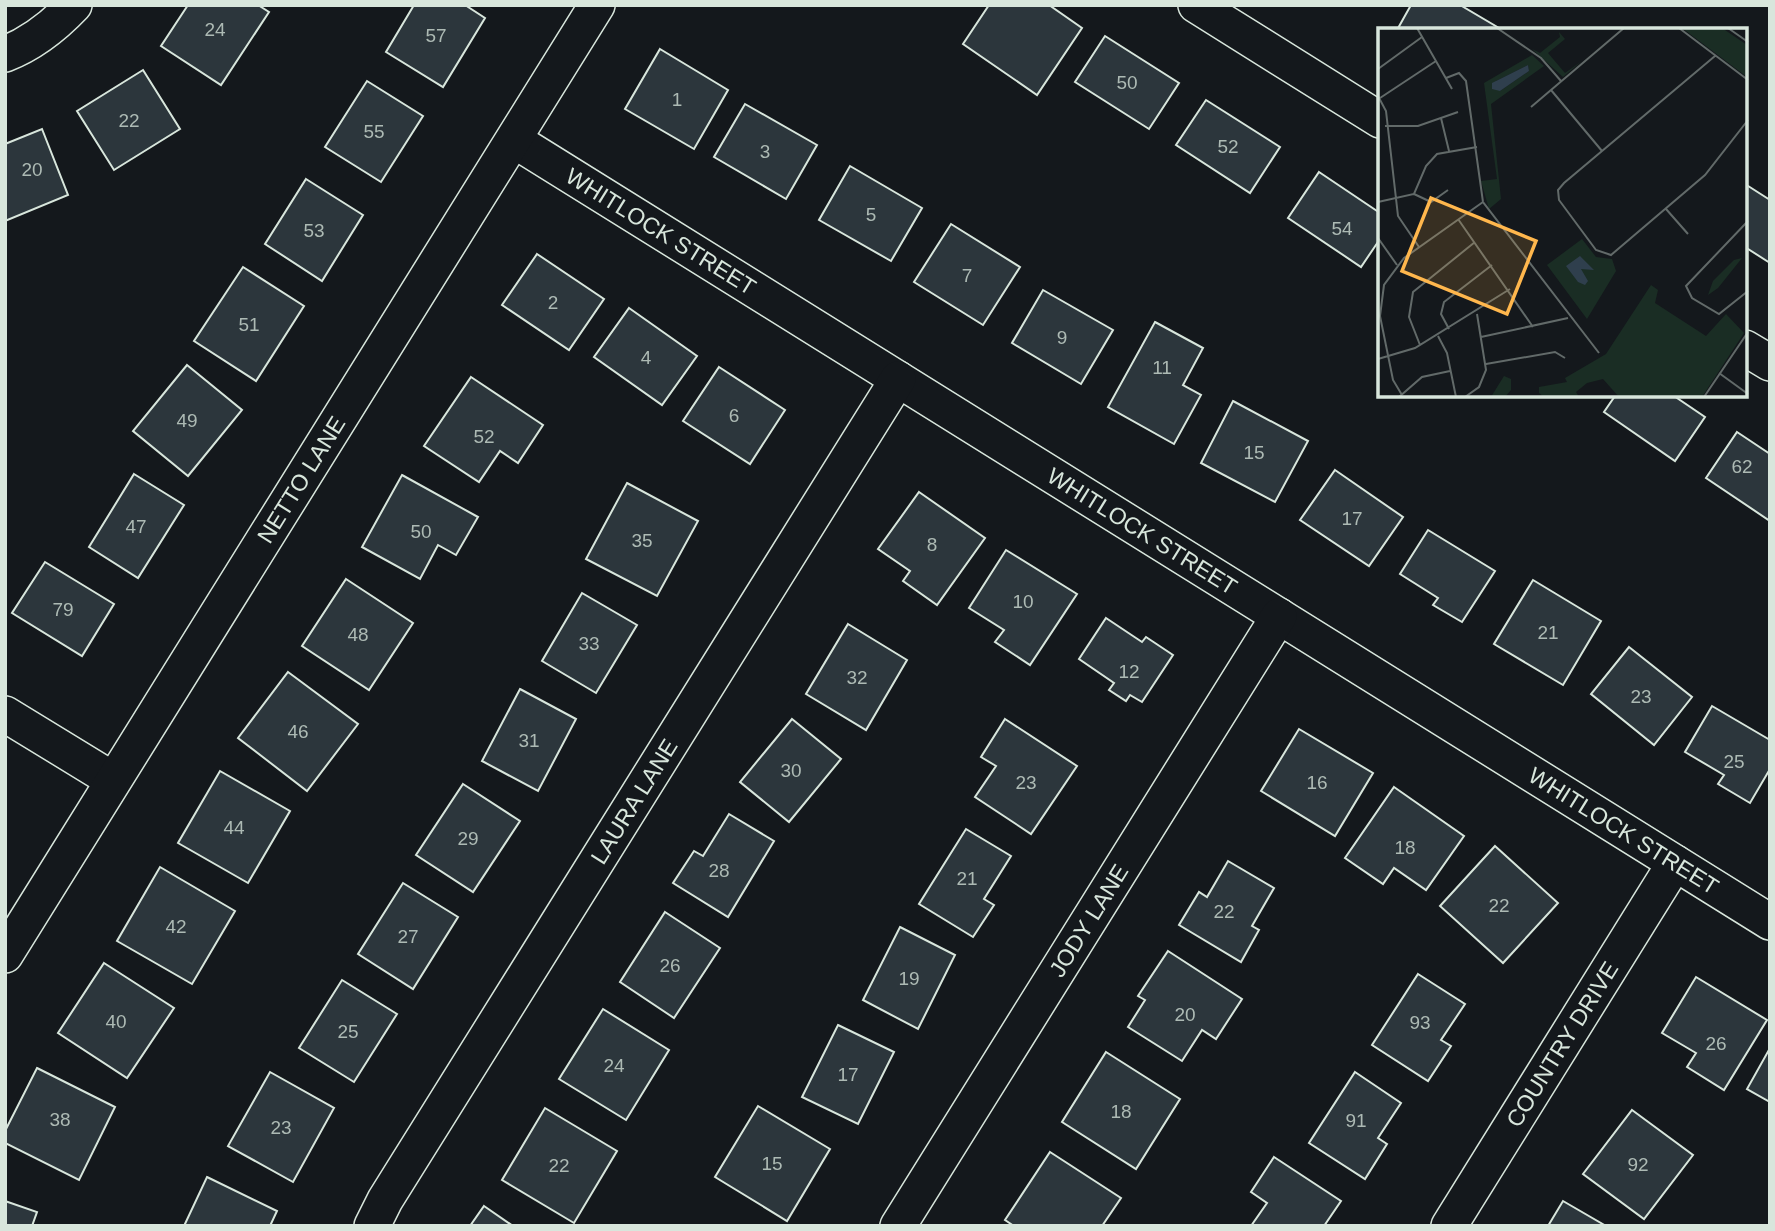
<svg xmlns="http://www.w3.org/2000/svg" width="1775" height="1231" viewBox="0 0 1775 1231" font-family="Helvetica,sans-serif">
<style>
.building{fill:#2c363c;stroke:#d8e6dc;stroke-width:2}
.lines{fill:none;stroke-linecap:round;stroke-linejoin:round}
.street-casing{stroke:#d8e6dc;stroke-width:38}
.street{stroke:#14181c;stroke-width:35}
.labels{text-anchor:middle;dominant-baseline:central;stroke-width:5;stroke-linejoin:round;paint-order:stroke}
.number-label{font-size:19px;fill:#adbab4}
.street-label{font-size:23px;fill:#d8e6dc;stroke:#14181c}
.inset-road{fill:none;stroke:#626a69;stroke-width:2}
.view{fill:#ffb74d;fill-opacity:0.15;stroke:#ffb74d;stroke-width:3.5}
.inset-edge{fill:none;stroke:#d8e6dc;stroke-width:3.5}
</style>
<rect width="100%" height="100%" fill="#14181c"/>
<g class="building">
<polygon points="188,5 258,5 269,12 221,85 161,46"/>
<polygon points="414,5 465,5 485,18 443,87 386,52"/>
<polygon points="989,5 1049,5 1082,28 1037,95 963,44"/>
<polygon points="1411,5 1460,5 1499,28 1397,30"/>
<polygon points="1105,36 1179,83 1149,129 1075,82"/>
<polygon points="660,49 728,90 694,149 625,109"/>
<polygon points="143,70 180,129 114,170 77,111"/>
<polygon points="367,81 423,116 381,182 325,147"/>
<polygon points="1206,100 1280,147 1250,193 1176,145"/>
<polygon points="745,104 817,145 786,199 714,157"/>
<polygon points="42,129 68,195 5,221 5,144"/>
<polygon points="850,166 922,208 891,261 819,220"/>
<polygon points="1319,172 1380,213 1380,239 1361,267 1288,218"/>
<polygon points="306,179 363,215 322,281 265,244"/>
<polygon points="1745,184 1770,200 1770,263 1745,247"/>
<polygon points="951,224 1020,267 983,325 914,282"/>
<polygon points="537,254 604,299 569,350 502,305"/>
<polygon points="243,267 304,306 256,381 194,341"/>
<polygon points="1043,290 1113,330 1081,384 1012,343"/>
<polygon points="629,308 697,356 662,405 594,357"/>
<polygon points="1155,322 1203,348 1183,385 1201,395 1174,444 1108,407"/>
<polygon points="187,365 242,410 188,476 133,431"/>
<polygon points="719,367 785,410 750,464 683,421"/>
<polygon points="471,377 543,425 518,463 500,451 479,482 424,446"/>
<polygon points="1615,396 1674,396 1705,417 1675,461 1604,412"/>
<polygon points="1233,401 1308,441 1275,502 1201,463"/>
<polygon points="1737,432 1770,454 1770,521 1706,478"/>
<polygon points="1335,470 1403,517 1369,566 1300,520"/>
<polygon points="134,474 184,505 138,578 89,547"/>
<polygon points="402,475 478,517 456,555 438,545 420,579 362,547"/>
<polygon points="627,483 698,521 657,596 586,559"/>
<polygon points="919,492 985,538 937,605 903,581 910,571 878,549"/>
<polygon points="1428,530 1495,571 1462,622 1433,605 1438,598 1400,574"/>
<polygon points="1006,550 1077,594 1030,665 995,642 1004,630 969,608"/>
<polygon points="45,562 114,604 82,656 12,613"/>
<polygon points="346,579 413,623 369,690 302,646"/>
<polygon points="1533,580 1601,621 1563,685 1494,644"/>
<polygon points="582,593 637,625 596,693 542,661"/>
<polygon points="1106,618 1142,642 1146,637 1173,655 1142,702 1130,695 1126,701 1109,690 1114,683 1079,659"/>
<polygon points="848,624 907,660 866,730 806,694"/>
<polygon points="1629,647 1692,697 1654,745 1591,694"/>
<polygon points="288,672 358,724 307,791 238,738"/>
<polygon points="520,689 576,719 538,791 482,761"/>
<polygon points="1712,706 1770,740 1770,769 1750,803 1718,784 1724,775 1685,752"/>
<polygon points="792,719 841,759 789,822 740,782"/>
<polygon points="1005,719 1077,766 1031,834 975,797 996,766 981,757"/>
<polygon points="1299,729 1373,773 1335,836 1261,791"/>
<polygon points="220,771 290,811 248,883 178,843"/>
<polygon points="463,784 520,821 473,892 416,855"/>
<polygon points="1394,787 1464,836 1426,890 1394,868 1383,884 1345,858"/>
<polygon points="729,814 774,841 728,917 673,883 694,851 703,856"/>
<polygon points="966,829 1011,856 984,899 994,905 973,937 919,904"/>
<polygon points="1495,846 1558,903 1503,963 1440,906"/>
<polygon points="1228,861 1274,888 1252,926 1259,930 1241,962 1179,925 1199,892 1207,897"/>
<polygon points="160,867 235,911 192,984 117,941"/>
<polygon points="403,883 458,917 413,989 358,954"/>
<polygon points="665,912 720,948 674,1018 620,982"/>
<polygon points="900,927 955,955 918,1029 863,1000"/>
<polygon points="1168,951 1242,999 1216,1039 1202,1030 1182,1061 1128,1027 1145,1000 1138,996"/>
<polygon points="104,963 174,1008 127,1078 58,1033"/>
<polygon points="1418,974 1465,1004 1441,1040 1451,1046 1428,1081 1372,1045"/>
<polygon points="1696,977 1767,1020 1724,1090 1687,1067 1696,1053 1662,1033"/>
<polygon points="342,980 397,1014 354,1082 299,1048"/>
<polygon points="603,1009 669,1050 626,1120 559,1079"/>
<polygon points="838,1025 894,1052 858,1124 802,1097"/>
<polygon points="1770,1048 1770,1102 1747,1089"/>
<polygon points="1106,1052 1180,1099 1136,1169 1062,1122"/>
<polygon points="37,1068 115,1107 79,1180 5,1143 5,1131"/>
<polygon points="270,1072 334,1108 293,1182 228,1146"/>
<polygon points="1355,1072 1401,1103 1378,1138 1387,1144 1365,1179 1309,1143"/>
<polygon points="758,1106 830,1149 787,1221 715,1177"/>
<polygon points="545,1108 617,1151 574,1223 502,1180"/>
<polygon points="1632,1110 1693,1155 1644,1219 1583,1174"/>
<polygon points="1050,1152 1121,1198 1102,1226 1014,1226 1005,1220"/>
<polygon points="1274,1157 1341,1201 1324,1226 1251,1226 1267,1203 1251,1192"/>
<polygon points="207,1177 277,1211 270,1226 184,1226"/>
<polygon points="5,1201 37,1212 32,1226 5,1226"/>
<polygon points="1563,1201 1606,1226 1548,1226"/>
<polygon points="484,1206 513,1226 470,1226"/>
</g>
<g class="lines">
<g class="street-casing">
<g id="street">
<polyline points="1196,5 1380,120"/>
<path d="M5,54C31,44 55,25 74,5"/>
<path id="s1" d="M514,140L1770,922"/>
<polyline points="1745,348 1770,363"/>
<polyline points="5,714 113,780"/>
<path id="s2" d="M5,955L597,5"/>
<path id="s3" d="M372,1226L385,1200L898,379"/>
<path id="s4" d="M898,1226L1279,616"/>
<path id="s5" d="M1449,1226L1675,863"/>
</g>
</g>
<use href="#street" class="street"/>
</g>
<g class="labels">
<g class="number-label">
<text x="215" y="29">24</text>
<text x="436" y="35">57</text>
<text x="1127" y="82">50</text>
<text x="677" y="99">1</text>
<text x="129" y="120">22</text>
<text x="374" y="131">55</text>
<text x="1228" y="146">52</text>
<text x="765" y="151">3</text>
<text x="32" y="169">20</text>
<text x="871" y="214">5</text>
<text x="1342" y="228">54</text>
<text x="314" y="230">53</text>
<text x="967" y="275">7</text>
<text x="553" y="302">2</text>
<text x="249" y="324">51</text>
<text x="1062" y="337">9</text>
<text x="646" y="357">4</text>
<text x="1162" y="367">11</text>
<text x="734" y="415">6</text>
<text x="187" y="420">49</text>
<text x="484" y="436">52</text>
<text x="1254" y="452">15</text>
<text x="1742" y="466">62</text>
<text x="1352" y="518">17</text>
<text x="136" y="526">47</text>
<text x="421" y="531">50</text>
<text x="642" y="540">35</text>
<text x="932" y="544">8</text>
<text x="1023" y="601">10</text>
<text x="63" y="609">79</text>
<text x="1548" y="632">21</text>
<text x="358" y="634">48</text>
<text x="589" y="643">33</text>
<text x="1129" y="671">12</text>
<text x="857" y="677">32</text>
<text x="1641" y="696">23</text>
<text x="298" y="731">46</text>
<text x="529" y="740">31</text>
<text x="1734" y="761">25</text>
<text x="791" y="770">30</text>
<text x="1026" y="782">23</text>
<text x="1317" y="782">16</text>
<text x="234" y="827">44</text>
<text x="468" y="838">29</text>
<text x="1405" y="847">18</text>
<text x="719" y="870">28</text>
<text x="967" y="878">21</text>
<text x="1499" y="905">22</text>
<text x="1224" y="911">22</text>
<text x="176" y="926">42</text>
<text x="408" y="936">27</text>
<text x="670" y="965">26</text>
<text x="909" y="978">19</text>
<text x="1185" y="1014">20</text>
<text x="116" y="1021">40</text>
<text x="1420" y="1022">93</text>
<text x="348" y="1031">25</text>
<text x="1716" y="1043">26</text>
<text x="614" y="1065">24</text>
<text x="848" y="1074">17</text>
<text x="1121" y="1111">18</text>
<text x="60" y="1119">38</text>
<text x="1356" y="1120">91</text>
<text x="281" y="1127">23</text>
<text x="772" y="1163">15</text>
<text x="1638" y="1164">92</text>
<text x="559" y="1165">22</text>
</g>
<g class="street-label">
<text stroke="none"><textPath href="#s1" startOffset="173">WHITLOCK STREET</textPath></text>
<text stroke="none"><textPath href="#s2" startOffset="560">NETTO LANE</textPath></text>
<text stroke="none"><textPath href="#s1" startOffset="740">WHITLOCK STREET</textPath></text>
<text stroke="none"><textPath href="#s3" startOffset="499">LAURA LANE</textPath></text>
<text stroke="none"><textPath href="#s1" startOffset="1307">WHITLOCK STREET</textPath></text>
<text stroke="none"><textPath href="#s4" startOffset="360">JODY LANE</textPath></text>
<text stroke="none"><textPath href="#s5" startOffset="214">COUNTRY DRIVE</textPath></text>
</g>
</g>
<g transform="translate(1378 28)">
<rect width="369" height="369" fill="#14181c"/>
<path d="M304,0H344L369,17V49ZM181,4L187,11L170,25L187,45L204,33L185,49L154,21L162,25L182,9ZM154,27L166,38L113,76L123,171L111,181L103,153L119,151L106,55ZM150,37L151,43L122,63L118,53ZM204,211L218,229L234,231L238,243L209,291L169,237ZM364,230L340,260L330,267L335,253L356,232ZM273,257L280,262L277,275L328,308L348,286L366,305L324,369H241L225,351L209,355L198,364L201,369H166L161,365V359L189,354L187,350L228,326ZM126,348L133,351V362L127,369H113Z" fill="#1a2d24" fill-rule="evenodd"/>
<path d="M150,37L151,43L122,63L114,61V55ZM202,228L216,242L203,241L210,253L207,257L200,254L188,238Z" fill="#2f3f4d"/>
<path class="inset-road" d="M39,0L74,61M119,0L163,30L183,53M301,0L370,52M350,0L370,14M337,28L186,155L180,162L181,172L218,222L233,227L327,147L370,92M0,41L44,9M68,50L81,45L88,53L105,174L221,325M173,62L224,123M0,68L8,83L20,188L41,219M2,70L58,33M153,79L246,0M63,90L71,123M7,98H40L80,84M36,166L53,174L70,162M0,174L36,166L48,138L59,126L99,119M288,181L310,206M80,191L155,299M370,193L308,258L314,270L341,286L370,263M0,210L19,237M71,301L63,286L66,274L114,237M60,308L69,325L78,369M103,309L190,290M42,317L31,289L35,264L97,214M0,331L37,320L132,261M108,336L177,324L187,330M341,345L370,366M24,367L15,352L2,288L6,257L26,230L105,174M21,369L44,349L72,343M87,369L101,359L108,342L99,286M326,369L370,304"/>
<path class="view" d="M53,170L158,213L129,286L24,243Z"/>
<rect width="369" height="369" class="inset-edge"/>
</g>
<rect width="1775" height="1231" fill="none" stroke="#d8e6dc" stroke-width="14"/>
</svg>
